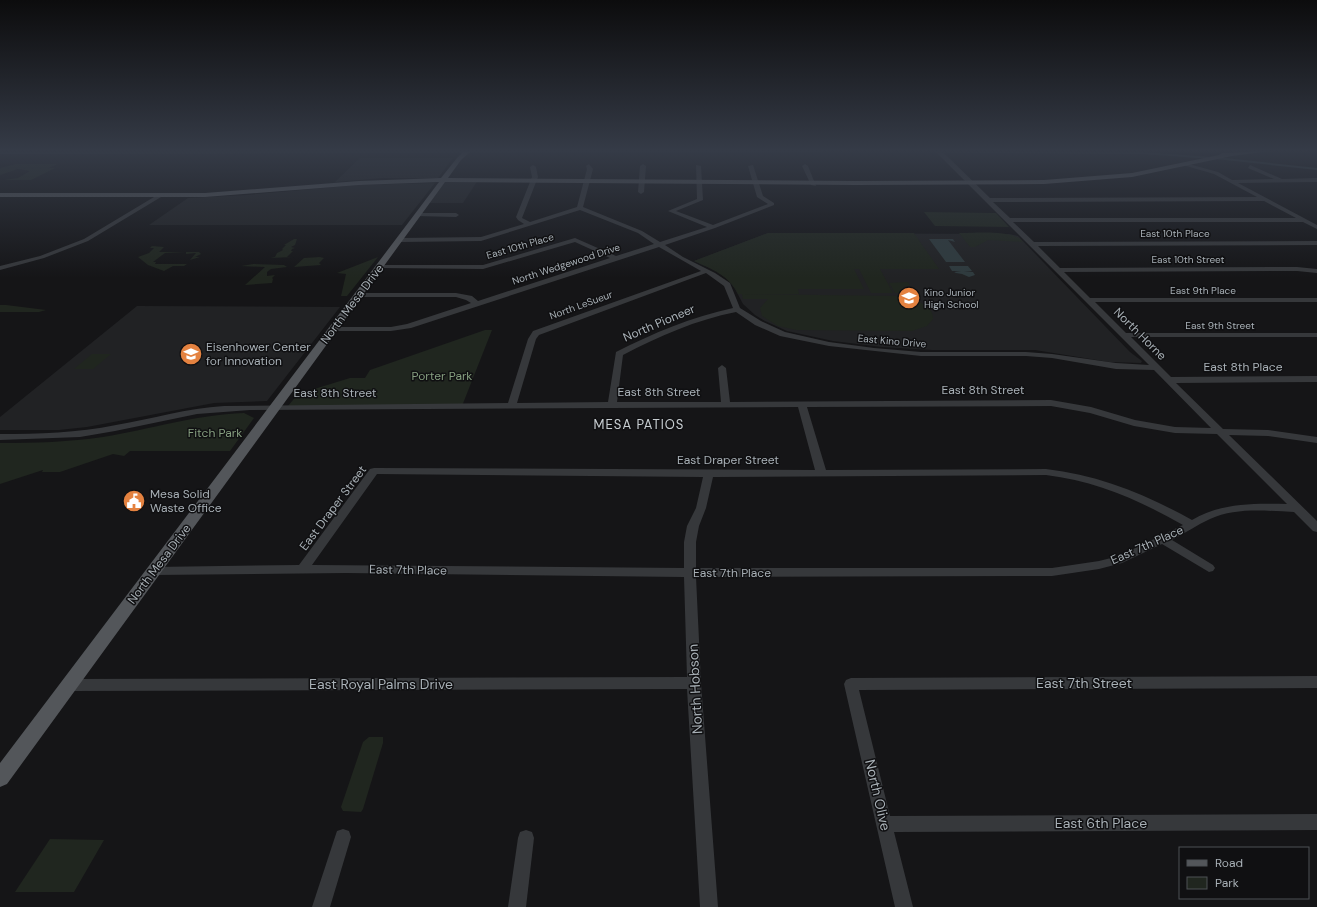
<svg xmlns="http://www.w3.org/2000/svg" width="1317" height="907" viewBox="0 0 1317 907" font-family="'DM Sans',sans-serif">
<style>
.built{fill:#212224}
.green{fill:#20261f}
.water{fill:#2f3b3e}
.lines{fill:none;stroke-linecap:round;stroke-linejoin:round}
.canal{fill:#2f3b3e;fill-rule:evenodd}
.minor{fill:#36383b;fill-rule:evenodd}
.major{fill:#53565a;fill-rule:evenodd}
.labels{text-anchor:middle;dominant-baseline:central;stroke-width:3;stroke-linejoin:round;paint-order:stroke}
.far-street-label{font-size:10px;fill:#a8b0b6;stroke:#101012}
.far-poi-label{font-size:10px;fill:#a8b0b6;stroke:#101012;text-anchor:start}
.street-label{font-size:12px;fill:#a8b0b6;stroke:#101012}
.poi-label{font-size:12px;fill:#a8b0b6;stroke:#101012;text-anchor:start}
.park-label{font-size:12px;fill:#869f80;stroke:#101012}
.neighbourhood-label{font-size:13px;letter-spacing:1px;fill:#c8ced2;stroke:#101012}
.near-street-label{font-size:14px;fill:#a8b0b6;stroke:#101012}
</style>
<rect width="100%" height="100%" fill="#151517"/>
<g class="built">
<polygon points="360,158 453,158 438,178 383,178 335,182"/>
<polygon points="444,180 478,180 463,203 427,203"/>
<polygon points="435,183 402,225 149,225 188,198 247,195 358,185"/>
<polygon points="768,233 1009,234 1018,236 1130,352 1142,361 1141,363 1109,362 1035,350 932,350 882,347 833,341 787,331 765,321 755,315 743,304 735,289 728,280 717,271 694,261"/>
<polygon points="137,306 340,307 267,401 214,403 87,427 59,430 0,430 0,417"/>
</g>
<g class="green">
<polygon points="16,164 57,164 49,168 55,168 31,180 4,180 18,178 30,171 18,169 0,175 0,168"/>
<polygon points="924,212 996,213 1009,227 935,226"/>
<path d="M768,233H914L939,269H880L893,293H871L859,269H854L864,289H798L799,294H738C729,275 711,269 694,261Z"/>
<path d="M959,233C974,233 1015,229 1023,242L988,240L975,247H970Z"/>
<polygon points="294,239 297,239 295,245 291,247 295,248 292,249 291,251 293,251 287,257 294,257 270,258 275,257 277,253 283,250 282,249 286,245 284,245"/>
<polygon points="152,246 164,247 159,252 199,252 201,254 195,257 200,257 190,260 196,253 186,254 186,252 165,253 153,262 156,262 155,264 187,264 184,266 173,266 164,271 148,265 138,257 149,253 154,248 150,248"/>
<polygon points="320,257 324,258 319,263 321,265 294,267 304,258"/>
<polygon points="378,257 347,296 341,296 346,274 337,273"/>
<polygon points="253,264 284,265 287,267 271,269 267,272 267,276 275,275 272,278 273,279 272,283 245,285 265,267 241,266"/>
<polygon points="908,282 910,286 904,286 908,293 895,293 889,283"/>
<path d="M742,294L897,296C909,298 934,303 933,319L927,326L912,331L796,330L778,326L762,316L760,308L768,299H743Z"/>
<polygon points="0,305 6,305 46,310 39,312 0,312"/>
<polygon points="485,330 492,330 462,406 288,406 298,394 350,378 365,378 370,370"/>
<polygon points="92,354 111,354 93,369 74,369"/>
<path d="M244,413L254,418L230,451H130L124,456L113,454L60,472H42L43,470L0,484V443C35,443 69,442 103,437C151,429 195,415 244,413Z"/>
<polygon points="369,737 383,737 383,743 363,809 361,812 343,811 341,807 363,742"/>
<polygon points="50,839 104,840 74,892 15,892"/>
</g>
<g class="water">
<polygon points="929,239 953,239 955,242 948,240 965,262 946,262"/>
<polygon points="949,266 968,266 972,271 964,271 973,272 975,275 969,277 962,274 956,273 954,272 961,271 952,271"/>
</g>
<g class="lines">
<g class="canal">
<polygon points="822,151 820,152 0,154 0,152"/>
<polygon points="824,152 1143,152 1225,158 1317,168 1317,170 1225,160 1143,154"/>
</g>
<g class="minor">
<path d="M935,151H941L948,157L990,198L1257,197L1214,174L1183,165L1185,163L1218,172L1232,180L1274,179L1248,168L1250,165L1282,179L1317,178V182L1238,183L1317,225V229L1303,222H1013L1034,242L1317,241V245L1038,246L1060,268L1297,267L1317,269V273L1297,271L1064,272L1090,298H1317V302H1095L1126,333H1317V337H1131L1171,377L1317,376V382L1176,383L1223,429L1268,430L1317,437V443L1268,436L1229,435L1317,521V532L1313,531L1294,512C1267,511 1236,507 1210,519C1197,525 1185,533 1172,540L1213,565L1215,568L1213,571L1209,572L1162,544L1122,563L1099,569L1052,576L696,577L701,683L718,907H700L687,689L69,691L64,689L62,685L64,681L69,679L687,677L684,577L346,573L154,575L150,574L148,571L150,568L154,567L299,565L370,469L374,468L815,470L798,407L250,410L197,414L115,431L80,437L0,440V434C39,434 77,433 116,425C152,419 187,408 224,406L508,403L528,339L533,331L701,271L659,247L411,328L391,331H333L329,329L333,327H391L407,324L471,303L466,300L456,297H358L354,295L355,293H456L472,296L478,301L610,258L575,242L483,269L380,268L377,266L378,265H483L575,238L616,256L654,244L638,233L580,210L481,241L400,242L397,240L400,238L481,237L524,224L518,220L516,217L532,177L530,167L533,165L536,167L538,177L522,218L530,222L577,207L587,169L586,166L589,164L593,169L583,207L642,231L660,242L707,227L668,211L697,199L696,165L701,166L703,200L676,211L713,225L768,204L757,197L748,166L753,165L763,196L774,203V205L715,228L665,245L683,257L715,273L730,283L740,308L761,321L785,332L829,342L874,348L921,352H1026L1052,354L1116,363L1149,365ZM1264,201L1296,218H1010L993,202ZM706,273L724,286L733,308C692,317 653,333 616,352L608,402L517,403L536,339L539,335ZM736,312L755,325L780,336L829,346L921,356H1026L1052,358L1116,369L1154,370L1211,428L1175,427L1135,420L1091,407L1051,400L730,402L726,368L722,365L718,368L721,402H617L623,355C659,336 696,320 736,312ZM1051,406L1090,413L1134,426L1175,433L1217,434L1287,504C1253,503 1221,503 1192,520C1145,494 1099,475 1046,469L826,470L807,407ZM377,474L703,477L696,508L687,526L684,542V568L312,565ZM1046,475C1096,481 1139,500 1183,525L1119,556L1099,561L1052,568H696V542L699,526L706,508L713,477Z"/>
<polygon points="643,164 646,166 644,192 641,194 638,192 640,166"/>
<polygon points="805,164 808,166 816,186 811,185 802,166"/>
<polygon points="159,194 161,195 161,197 88,241 44,258 0,270 0,266 40,256 84,239"/>
<polygon points="418,213 456,213 459,215 456,217 416,216 415,215"/>
<polygon points="1317,676 1317,688 859,690 890,816 1317,814 1317,830 894,832 913,907 895,907 844,684 846,680 851,678"/>
<polygon points="343,829 349,831 351,837 330,907 312,907 335,837 337,831"/>
<polygon points="526,830 532,832 534,838 526,907 508,907 518,838 520,832"/>
</g>
<polygon class="major" points="464,151 471,151 461,160 448,178 855,181 1044,180 1132,173 1219,155 1222,153 1270,151 1232,156 1132,177 1044,184 855,185 445,182 7,784 0,787 0,763 439,182 359,185 205,197 0,197 0,193 205,193 359,181 441,178 457,158"/>
</g>
<linearGradient id="sky" x2="0" y2="1"><stop stop-color="#0c0c0d"/><stop offset="0.54" stop-color="#353b47"/><stop offset="1" stop-color="#353b47" stop-opacity="0"/></linearGradient>
<rect width="1317" height="278" fill="url(#sky)"/>
<defs>
<g id="school-disc" transform="scale(1.15)"><circle r="9.5" fill="#e48240" stroke="#101012"/><path d="M0-5L7-2L0 1L-7-2ZM-4 1L0 2.5L4 1V4Q0 6-4 4Z" fill="#fff"/></g>
<g id="civic-disc" transform="scale(1.15)"><circle r="9.5" fill="#e48240" stroke="#101012"/><path d="M-.6-6.5H3V-4.5H.6V-3L4-1V1h2V6H-6V1h2V-1L-.6-3ZM-1.2 2.5V6h2.4V2.5Z" fill="#fff"/></g>
</defs>
<g fill-rule="evenodd">
<use href="#school-disc" x="909" y="298"/>
<use href="#school-disc" x="191" y="354"/>
<use href="#civic-disc" x="134" y="501"/>
</g>
<g class="labels">
<g class="far-street-label">
<text x="1175" y="233">East 10th Place</text>
<text transform="translate(520 246) rotate(-16)">East 10th Place</text>
<text x="1188" y="259">East 10th Street</text>
<text transform="translate(566 264) rotate(-18)">North Wedgewood Drive</text>
<text x="1203" y="290">East 9th Place</text>
<text transform="translate(581 305) rotate(-20)">North LeSueur</text>
<text x="1220" y="325">East 9th Street</text>
<text transform="translate(892 341) rotate(5)">East Kino Drive</text>
</g>
<g class="far-poi-label">
<text x="924" y="292">Kino Junior<tspan x="924" dy="12">High School</tspan></text>
</g>
<g class="street-label">
<text transform="translate(352 304) rotate(-53)">North Mesa Drive</text>
<text transform="translate(659 323) rotate(-23)">North Pioneer</text>
<text transform="translate(1140 334) rotate(45)">North Horne</text>
<text x="1243" y="367">East 8th Place</text>
<text x="983" y="390">East 8th Street</text>
<text x="659" y="392">East 8th Street</text>
<text x="335" y="393">East 8th Street</text>
<text x="728" y="460">East Draper Street</text>
<text transform="translate(333 508) rotate(-53)">East Draper Street</text>
<text transform="translate(1147 545) rotate(-24)">East 7th Place</text>
<text transform="translate(159 564) rotate(-53)">North Mesa Drive</text>
<text transform="translate(408 570) rotate(1)">East 7th Place</text>
<text x="732" y="573">East 7th Place</text>
</g>
<g class="poi-label">
<text x="206" y="347">Eisenhower Center<tspan x="206" dy="14">for Innovation</tspan></text>
<text x="150" y="494">Mesa Solid<tspan x="150" dy="14">Waste Office</tspan></text>
</g>
<g class="park-label">
<text x="442" y="376">Porter Park</text>
<text x="215" y="433">Fitch Park</text>
</g>
<g class="neighbourhood-label">
<text x="639" y="424">MESA PATIOS</text>
</g>
<g class="near-street-label">
<text x="1084" y="683">East 7th Street</text>
<text x="381" y="684">East Royal Palms Drive</text>
<text transform="translate(695 689) rotate(-93)">North Hobson</text>
<text transform="translate(878 795) rotate(77)">North Olive</text>
<text x="1101" y="823">East 6th Place</text>
</g>
</g>
<rect x="1179" y="847" width="130" height="52" fill="#101012" stroke="#4d5054"/>
<rect x="1187" y="860" width="20" height="6" fill="#53565a" stroke="#4d5054"/>
<text x="1215" y="867" font-size="12" fill="#a8b0b6">Road</text>
<rect x="1187" y="877" width="20" height="12" fill="#20261f" stroke="#4d5054"/>
<text x="1215" y="887" font-size="12" fill="#a8b0b6">Park</text>
</svg>
